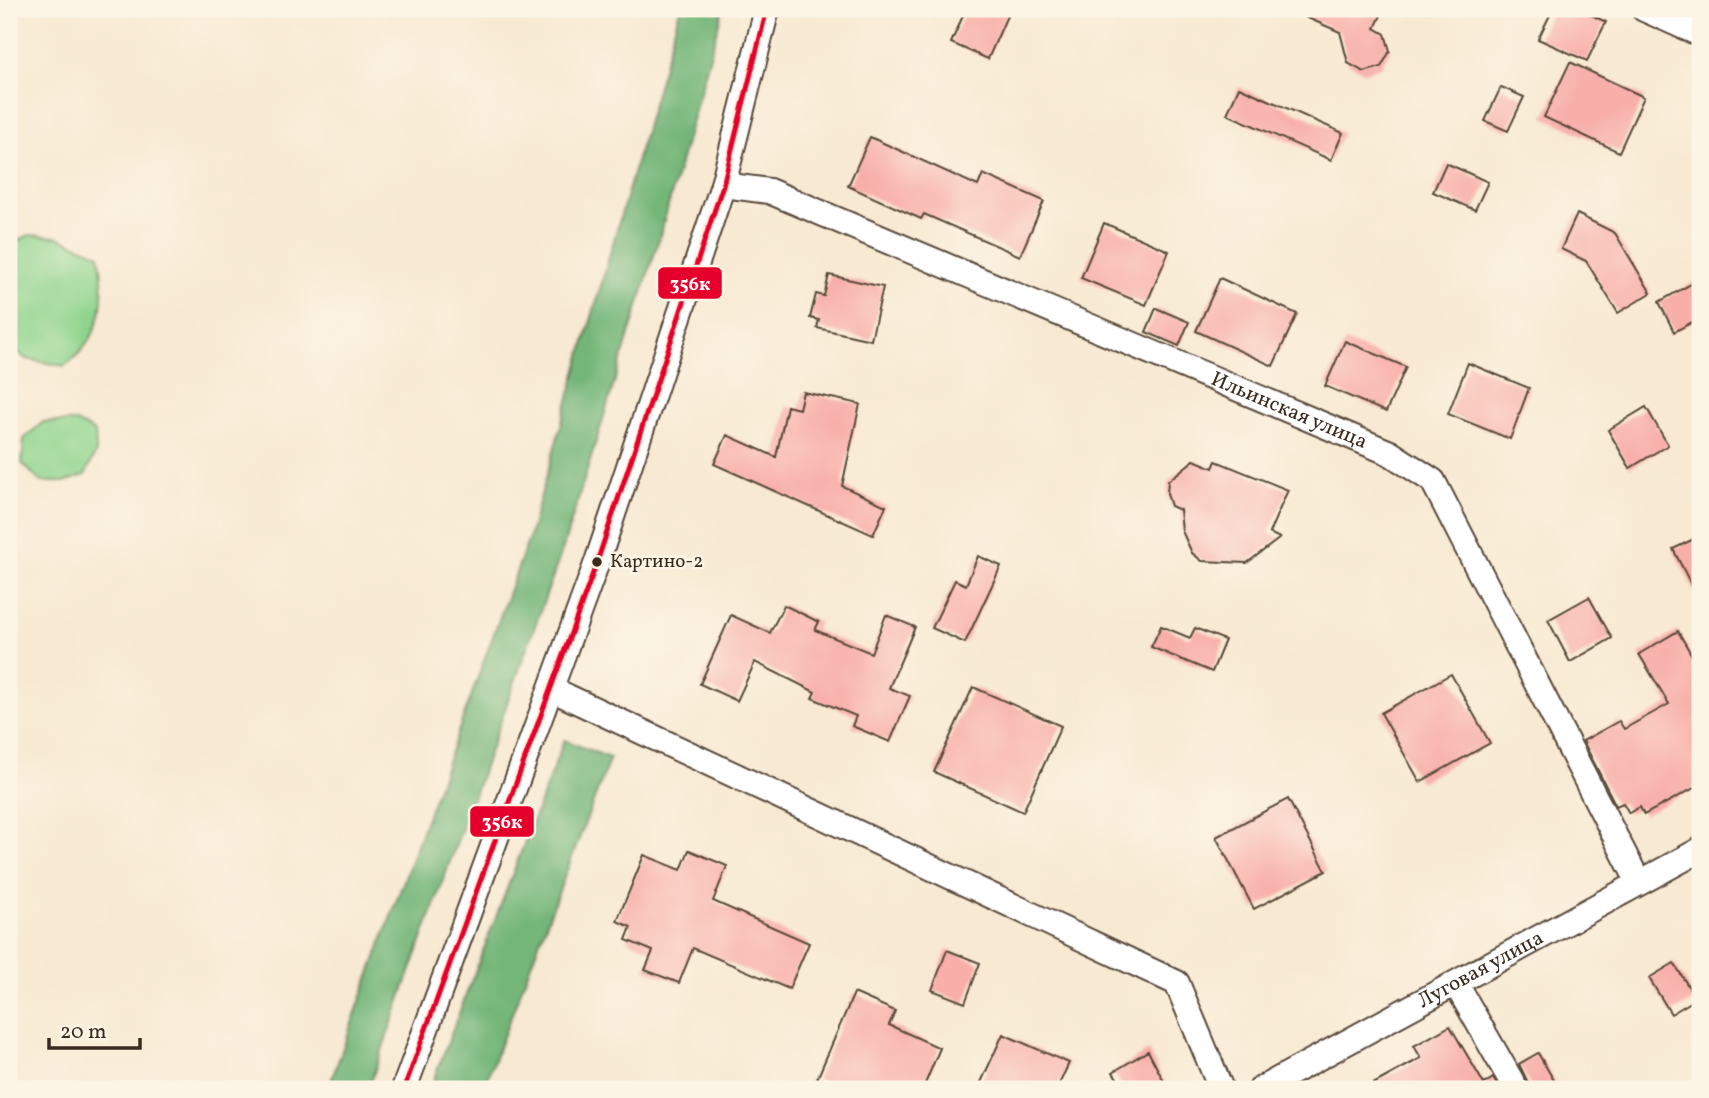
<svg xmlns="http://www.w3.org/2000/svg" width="1709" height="1098" viewBox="0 0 1709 1098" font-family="Vollkorn,serif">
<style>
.green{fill:#8fd48d;stroke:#657f56;stroke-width:2}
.forest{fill:#73b678;stroke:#57704b;stroke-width:2}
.building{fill:#f8aea9}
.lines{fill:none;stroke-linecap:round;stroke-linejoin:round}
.street-casing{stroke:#574739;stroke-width:28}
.street{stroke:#fff;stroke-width:24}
.bus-1-casing{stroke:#fcf5e5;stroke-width:10}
.bus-1{stroke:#e4002b;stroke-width:5}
.bus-dot{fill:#3b2a1e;stroke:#fcf5e5;stroke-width:2.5}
.labels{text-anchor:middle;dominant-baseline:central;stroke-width:5;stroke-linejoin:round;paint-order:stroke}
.bus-label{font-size:19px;fill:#3b2a1e;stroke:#fcf5e5;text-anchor:start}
.street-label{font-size:21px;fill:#3b2a1e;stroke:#fcf5e5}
.line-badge{stroke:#fcf5e5;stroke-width:2.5}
.badge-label{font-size:19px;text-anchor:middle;font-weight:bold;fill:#fff}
</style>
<rect width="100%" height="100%" fill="#fcf5e5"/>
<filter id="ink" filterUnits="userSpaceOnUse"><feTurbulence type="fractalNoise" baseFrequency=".0143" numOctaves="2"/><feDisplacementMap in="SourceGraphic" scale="14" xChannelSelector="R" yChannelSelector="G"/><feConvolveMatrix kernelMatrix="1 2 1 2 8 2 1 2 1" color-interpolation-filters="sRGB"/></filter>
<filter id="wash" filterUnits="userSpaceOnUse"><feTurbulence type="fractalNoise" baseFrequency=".00686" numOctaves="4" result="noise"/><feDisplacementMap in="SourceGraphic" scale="28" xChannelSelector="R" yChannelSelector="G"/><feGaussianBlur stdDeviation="1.57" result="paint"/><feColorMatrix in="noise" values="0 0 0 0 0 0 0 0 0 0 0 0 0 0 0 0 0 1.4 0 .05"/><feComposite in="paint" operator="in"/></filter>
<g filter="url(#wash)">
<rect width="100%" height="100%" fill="#f8e9d2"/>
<g class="green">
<path d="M29,235L57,237L99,254C107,299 103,339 64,366L26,359L9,344V245Z"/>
<polygon points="43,422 76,422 95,432 96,452 85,475 65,482 41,482 22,463 24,439"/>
</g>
<g class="forest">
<polygon points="680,9 723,9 659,239 563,548 368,1089 328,1089 529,537"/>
<polygon points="564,740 610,758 483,1089 430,1089"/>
</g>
<g id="blocks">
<g class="building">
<polygon points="966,9 1010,9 988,59 951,43"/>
<polygon points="1287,9 1384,9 1375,28 1385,34 1390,51 1381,67 1364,72 1348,63 1340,32"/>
<polygon points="1553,9 1579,9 1606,22 1587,61 1538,39"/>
<polygon points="1570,62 1644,97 1619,152 1544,117"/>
<polygon points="1239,87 1343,133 1331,160 1227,114"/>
<polygon points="1501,87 1524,97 1508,131 1485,121"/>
<polygon points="870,137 978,186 983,174 1044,201 1020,256 924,214 921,219 848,186"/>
<polygon points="1446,163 1488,182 1475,210 1433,192"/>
<polygon points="1577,214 1615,233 1651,293 1618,313 1586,261 1561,249"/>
<polygon points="1104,223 1169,251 1146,305 1081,278"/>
<polygon points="829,275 883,287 871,340 817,328 819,320 810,318 816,294 824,296"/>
<polygon points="1220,278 1297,314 1273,366 1196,331"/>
<polygon points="1700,279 1700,318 1674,332 1659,302"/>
<polygon points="1156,308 1189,322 1179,346 1146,332"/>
<polygon points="1345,341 1406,367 1386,412 1325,386"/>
<polygon points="1468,363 1529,388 1510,439 1448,414"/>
<polygon points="803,392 860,404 842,486 886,506 873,535 714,464 727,435 776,457 787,406 799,409"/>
<polygon points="1646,407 1668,445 1630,468 1608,430"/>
<polygon points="1194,460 1213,468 1216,461 1288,490 1269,533 1280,538 1247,563 1202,561 1192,553 1182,531 1180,510 1171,506 1167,494 1168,481"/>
<polygon points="1700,536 1700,602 1673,549"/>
<polygon points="978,556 1001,566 965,643 932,628 955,580 966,585"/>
<polygon points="1589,597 1612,638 1570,662 1548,620"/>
<polygon points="784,605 819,622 815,630 871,653 886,615 915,627 889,688 910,696 890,742 852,726 856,716 812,698 815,692 755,662 737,701 700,684 731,615 770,633"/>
<polygon points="1161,626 1190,638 1195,628 1225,640 1212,672 1151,647"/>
<polygon points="1678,631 1700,670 1700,785 1644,815 1640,807 1629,813 1623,803 1616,806 1583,741 1619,721 1624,729 1669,704 1639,654"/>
<polygon points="1451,674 1490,743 1420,782 1381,713"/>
<polygon points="973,687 1061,726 1023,812 934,772"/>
<polygon points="1288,799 1326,871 1254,909 1216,837"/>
<polygon points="689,850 727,866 713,901 809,943 789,989 693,948 679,983 645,970 653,951 626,940 631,927 617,921 644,855 681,870"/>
<polygon points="947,950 980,963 965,1003 932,990"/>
<polygon points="1674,963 1696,999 1671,1014 1649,978"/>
<polygon points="854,993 895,1011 889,1025 940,1048 923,1089 840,1089 817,1079"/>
<polygon points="1450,1026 1484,1084 1493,1078 1499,1089 1364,1089 1421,1058 1414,1046"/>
<polygon points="1003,1034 1069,1063 1057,1089 978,1089"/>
<polygon points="1148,1051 1168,1089 1124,1089 1113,1072"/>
<polygon points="1538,1053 1559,1089 1531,1089 1519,1064"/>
</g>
</g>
</g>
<g filter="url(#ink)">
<use href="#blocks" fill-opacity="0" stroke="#574739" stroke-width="2"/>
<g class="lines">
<g class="street-casing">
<g id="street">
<polyline points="1644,9 1700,34"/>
<path id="s1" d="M723,185L769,191L1390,453L1433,481L1638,881"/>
<polyline points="551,689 1177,983 1221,1089"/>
<polyline points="1456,984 1516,1089"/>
<polyline points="404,1089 597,562 723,185 767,9"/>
<path id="s2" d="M1261,1089L1700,850"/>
</g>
</g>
<use href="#street" class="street"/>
<g class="bus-1-casing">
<polyline id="bus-1" points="404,1089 597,562 723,185 767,9"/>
</g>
<use href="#bus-1" class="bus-1"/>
</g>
</g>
<circle class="bus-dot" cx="597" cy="562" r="6"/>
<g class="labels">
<g class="bus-label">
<text x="610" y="562">Картино-2</text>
</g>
<g class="street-label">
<text stroke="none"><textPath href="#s1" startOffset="611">Ильинская улица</textPath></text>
<text stroke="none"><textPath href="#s2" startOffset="250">Луговая улица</textPath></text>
</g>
</g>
<g class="line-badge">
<rect x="657" y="266" width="66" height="34" rx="7" fill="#e4002b"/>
<rect x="469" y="805" width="66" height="33" rx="7" fill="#e4002b"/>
</g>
<g class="badge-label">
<text x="690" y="290">356к</text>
<text x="502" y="828">356к</text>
</g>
<rect width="1709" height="1098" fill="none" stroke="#fcf5e5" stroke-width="35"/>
<path d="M49 1038v10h91v-10" fill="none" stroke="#3b2a1e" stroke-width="3.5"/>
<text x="60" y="1038" font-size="21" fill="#3b2a1e" stroke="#fcf5e5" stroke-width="5" paint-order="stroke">20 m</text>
</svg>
